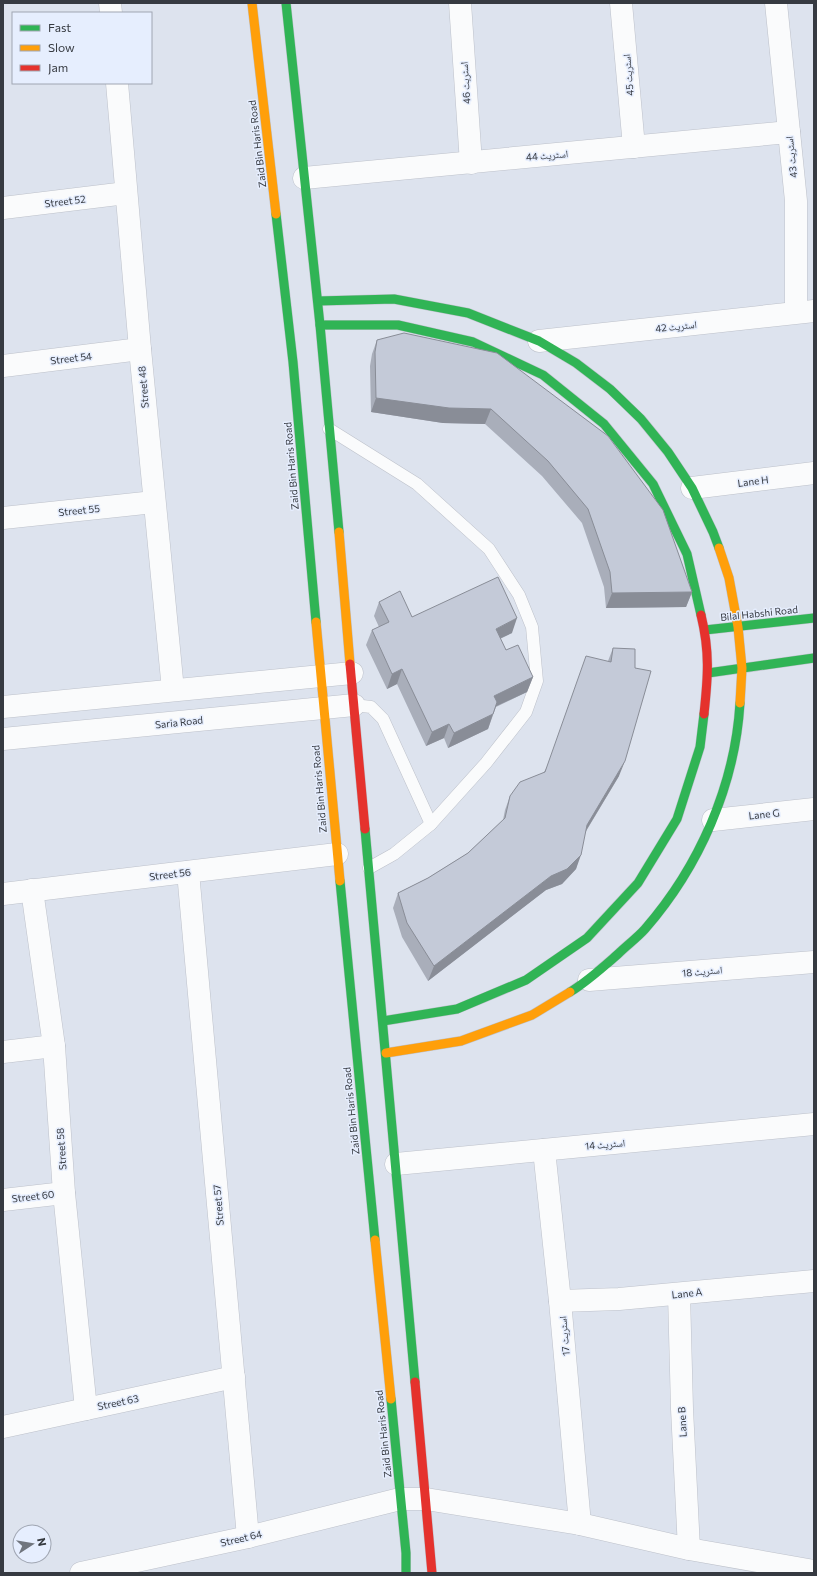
<svg xmlns="http://www.w3.org/2000/svg" width="817" height="1576" viewBox="0 0 817 1576" font-family="Commissioner,'Noto Naskh Arabic',sans-serif">
<style>
.lines{fill:none;stroke-linecap:round;stroke-linejoin:round}
.lane-casing{stroke:#bdc1ca;stroke-width:13}
.street-casing{stroke:#bdc1ca;stroke-width:23}
.fast-casing{stroke:#bdc1ca;stroke-width:10}
.slow-casing{stroke:#bdc1ca;stroke-width:10}
.jam-casing{stroke:#bdc1ca;stroke-width:10}
.lane{stroke:#fafbfc;stroke-width:12}
.street{stroke:#fafbfc;stroke-width:22}
.fast{stroke:#30b455;stroke-width:9}
.slow{stroke:#ff9f0a;stroke-width:9}
.jam{stroke:#e5322d;stroke-width:9}
.wall{fill:#a9aeba}
.shaded-wall{fill:#898d97}
.building{fill:#c4cad8;stroke:#898d97}
.labels{text-anchor:middle;dominant-baseline:central;stroke-width:3;stroke-linejoin:round;paint-order:stroke}
.street-label{font-size:10px;fill:#363a41;stroke:#e6eefe}
</style>
<rect width="100%" height="100%" fill="#dde3ee"/>
<g class="lines">
<g class="lane-casing">
<g id="lane">
<polyline points="329,429 417,484 489,549 519,595 532,627 537,681 526,712 486,763 431,824 394,854 369,868"/>
<polyline points="354,705 371,707 383,719 431,824"/>
</g>
</g>
<g class="street-casing">
<g id="street">
<polyline points="110,3 111,13"/>
<polyline points="460,3 471,163"/>
<polyline points="621,3 634,147"/>
<polyline points="776,3 796,201 796,312"/>
<polyline points="117,83 140,349 173,690"/>
<polyline points="304,178 789,132"/>
<polyline points="3,208 126,193"/>
<polyline points="539,341 814,311"/>
<polyline points="3,366 140,349"/>
<polyline points="692,488 814,473"/>
<polyline points="3,518 154,502"/>
<polyline points="3,707 352,673"/>
<polyline points="3,739 354,705"/>
<polyline points="713,820 814,809"/>
<polyline points="188,872 248,1537"/>
<polyline points="32,890 54,1046 64,1193 86,1409"/>
<polyline points="3,894 337,854"/>
<polyline points="589,980 814,962"/>
<polyline points="3,1052 54,1046"/>
<polyline points="544,1150 560,1301 580,1524"/>
<polyline points="396,1164 814,1124"/>
<polyline points="3,1200 64,1193"/>
<polyline points="679,1294 682,1409 689,1549"/>
<polyline points="560,1301 619,1299 814,1281"/>
<polyline points="3,1427 234,1377"/>
<polyline points="81,1573 248,1537 400,1499 426,1499 580,1524 689,1549 814,1571"/>
</g>
</g>
<g class="fast-casing">
<g id="fast">
<polyline points="286,3 320,325 339,532"/>
<polyline points="276,214 293,362 316,622"/>
<polyline points="318,301 394,299 468,313 539,341 576,363 610,389 641,419 668,452 692,488 713,532 719,548"/>
<polyline points="320,325 398,325 473,342 543,375 604,424 653,484 687,554 701,615"/>
<polyline points="705,630 814,618"/>
<polyline points="708,673 814,658"/>
<polyline points="365,829 415,1382"/>
<polyline points="340,881 375,1240"/>
<path d="M570,992C588,981 602,968 618,954C626,946 637,938 645,929C699,867 735,786 740,703"/>
<polyline points="383,1021 457,1009 526,980 587,938 638,883 677,819 700,747 704,714"/>
<polyline points="391,1399 406,1553 406,1573"/>
</g>
</g>
<g class="slow-casing">
<g id="slow">
<polyline points="252,3 276,214"/>
<polyline points="339,532 350,664"/>
<polyline points="719,548 729,578 738,627 742,668 740,703"/>
<polyline points="316,622 340,881"/>
<polyline points="386,1053 461,1041 532,1015 570,992"/>
<polyline points="375,1240 391,1399"/>
</g>
</g>
<g class="jam-casing">
<g id="jam">
<path d="M701,615C710,652 708,677 704,714"/>
<polyline points="350,664 365,829"/>
<polyline points="415,1382 432,1573"/>
</g>
</g>
<use href="#lane" class="lane"/>
<use href="#street" class="street"/>
<use href="#fast" class="fast"/>
<use href="#slow" class="slow"/>
<use href="#jam" class="jam"/>
</g>
<g class="wall">
<polygon points="377,340 497,353 692,592 686,607 606,608 604,587 582,523 542,476 485,424 443,423 371,412 370,366 372,354"/>
<polygon points="379,602 412,617 512,633 500,639 506,650 533,677 527,692 496,707 488,729 448,748 444,738 426,746 397,684 387,689 366,645 372,630 379,627 374,616"/>
<polygon points="613,648 619,776 585,833 576,869 562,884 546,890 428,981 402,937 393,908 398,893 428,878 468,853 503,820 505,810 510,796 544,772 608,661"/>
</g>
<g class="shaded-wall">
<polygon points="376,398 491,409 485,424 443,423 371,412"/>
<polygon points="692,592 686,607 606,608 612,593"/>
<polygon points="517,618 512,633 490,643 496,629"/>
<polygon points="402,669 397,684 387,689 392,674"/>
<polygon points="533,677 527,692 488,710 494,696"/>
<polygon points="493,714 488,729 448,748 454,733"/>
<polygon points="449,724 444,738 426,746 432,732"/>
<polygon points="625,761 619,776 581,839 587,825"/>
<polygon points="581,855 576,869 562,884 546,890 428,981 434,966 551,876"/>
</g>
<g class="building">
<polygon points="404,333 497,353 608,436 663,510 692,592 612,593 610,572 588,509 548,461 491,409 449,408 376,398 375,352 377,340"/>
<polygon points="498,577 517,618 496,629 506,650 518,645 533,677 494,696 497,702 493,714 454,733 449,724 432,732 402,669 392,674 372,630 389,622 379,602 400,591 412,617"/>
<polygon points="613,648 635,649 635,668 651,671 625,761 587,825 581,855 567,869 551,876 434,966 407,923 398,893 428,878 468,853 505,818 510,796 520,782 545,772 586,656 611,662"/>
</g>
<g class="labels">
<g class="street-label">
<text transform="translate(628 75) rotate(-95)">اسٹریٹ 45</text>
<text transform="translate(465 83) rotate(-94)">اسٹریٹ 46</text>
<text transform="translate(257 144) rotate(-97)">Zaid Bin Haris Road</text>
<text transform="translate(547 155) rotate(-5)">اسٹریٹ 44</text>
<text transform="translate(791 157) rotate(-96)">اسٹریٹ 43</text>
<text transform="translate(65 201) rotate(-7)">Street 52</text>
<text transform="translate(676 326) rotate(-6)">اسٹریٹ 42</text>
<text transform="translate(71 358) rotate(-7)">Street 54</text>
<text transform="translate(143 387) rotate(-95)">Street 48</text>
<text transform="translate(291 466) rotate(-95)">Zaid Bin Haris Road</text>
<text transform="translate(753 481) rotate(-7)">Lane H</text>
<text transform="translate(79 510) rotate(-6)">Street 55</text>
<text transform="translate(759 613) rotate(-6)">Bilal Habshi Road</text>
<text transform="translate(179 722) rotate(-6)">Saria Road</text>
<text transform="translate(319 789) rotate(-95)">Zaid Bin Haris Road</text>
<text transform="translate(764 814) rotate(-6)">Lane G</text>
<text transform="translate(170 874) rotate(-7)">Street 56</text>
<text transform="translate(702 971) rotate(-5)">اسٹریٹ 18</text>
<text transform="translate(351 1111) rotate(-96)">Zaid Bin Haris Road</text>
<text transform="translate(605 1144) rotate(-5)">اسٹریٹ 14</text>
<text transform="translate(61 1149) rotate(-94)">Street 58</text>
<text transform="translate(33 1196) rotate(-7)">Street 60</text>
<text transform="translate(218 1205) rotate(-95)">Street 57</text>
<text transform="translate(687 1293) rotate(-6)">Lane A</text>
<text transform="translate(564 1336) rotate(-95)">اسٹریٹ 17</text>
<text transform="translate(118 1402) rotate(-12)">Street 63</text>
<text transform="translate(682 1422) rotate(-93)">Lane B</text>
<text transform="translate(383 1434) rotate(-96)">Zaid Bin Haris Road</text>
<text transform="translate(241 1538) rotate(-13)">Street 64</text>
</g>
</g>
<rect width="817" height="1576" fill="none" stroke="#363a41" stroke-width="8"/>
<rect x="12" y="12" width="140" height="72" fill="#e6eefe" stroke="#a0a6b2"/>
<rect x="20" y="25" width="20" height="6" fill="#30b455" stroke="#a0a6b2"/>
<text x="48" y="32" font-size="12" fill="#363a41">Fast</text>
<rect x="20" y="45" width="20" height="6" fill="#ff9f0a" stroke="#a0a6b2"/>
<text x="48" y="52" font-size="12" fill="#363a41">Slow</text>
<rect x="20" y="65" width="20" height="6" fill="#e5322d" stroke="#a0a6b2"/>
<text x="48" y="72" font-size="12" fill="#363a41">Jam</text>
<g transform="translate(32 1544) rotate(78)"><circle r="19" fill="#e6eefe" stroke="#a0a6b2"/>
<path d="M0-3L7 15L0 10L-7 15Z" fill="#70757e"/>
<text y="-6" font-size="11" font-weight="bold" text-anchor="middle" fill="#363a41">N</text>
</g>
</svg>
